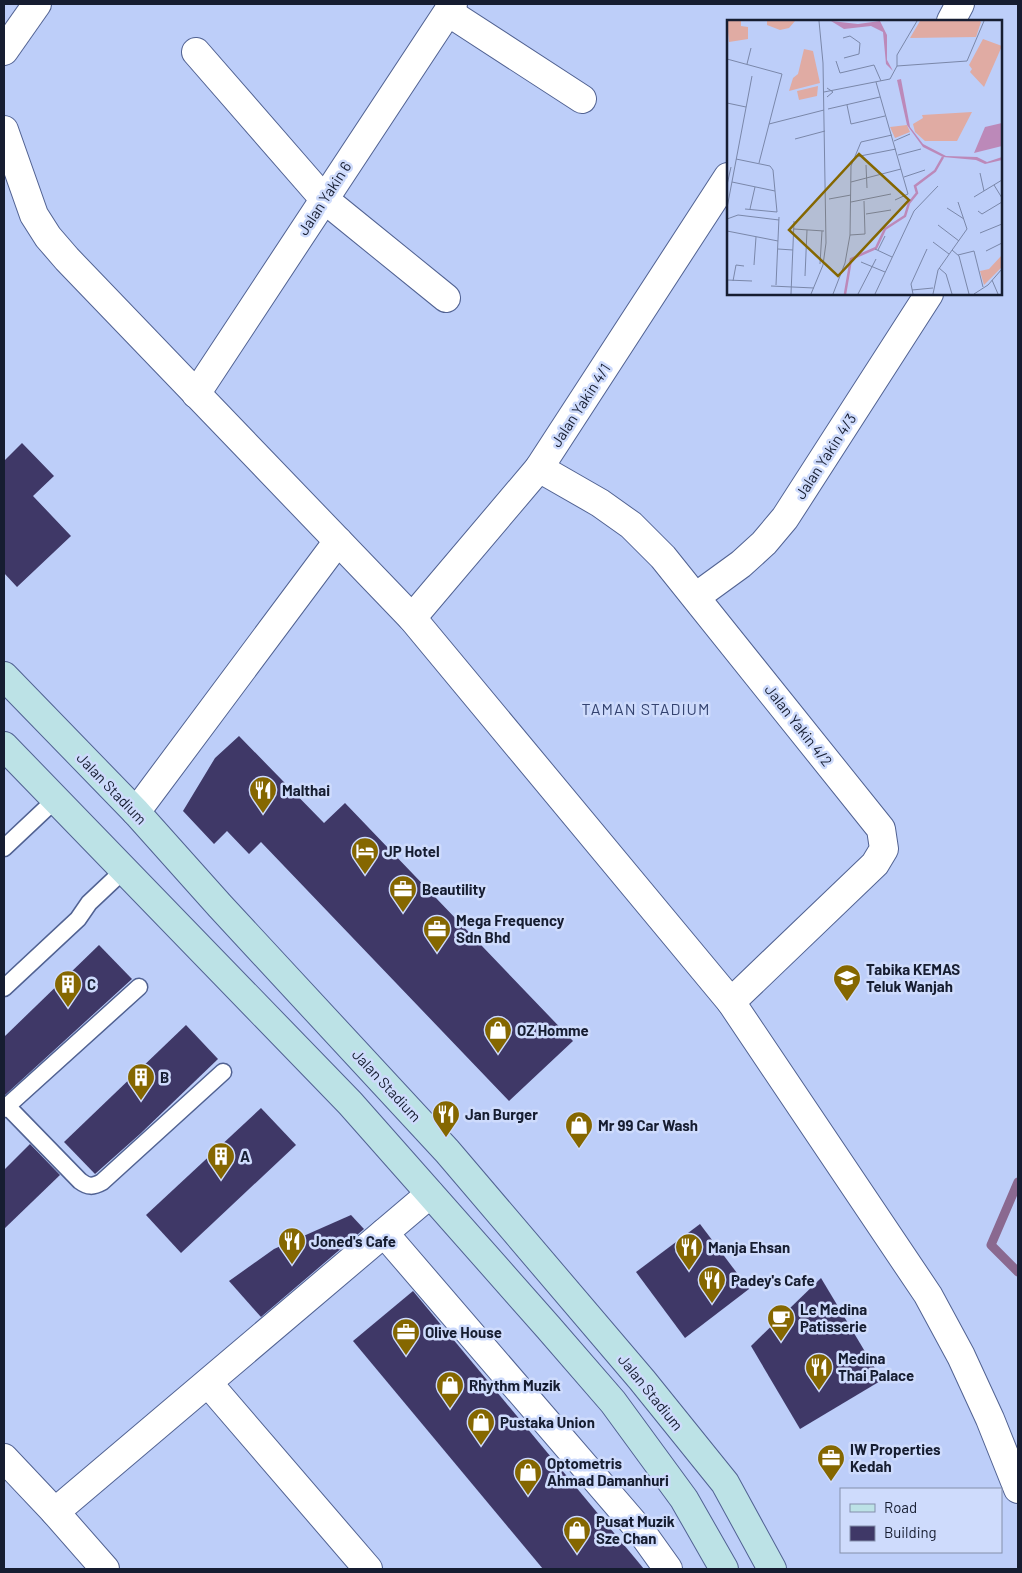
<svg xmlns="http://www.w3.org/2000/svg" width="1022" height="1573" viewBox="0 0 1022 1573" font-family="Barlow,sans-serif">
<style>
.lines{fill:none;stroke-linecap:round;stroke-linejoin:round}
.stream{stroke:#8a6990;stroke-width:9}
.building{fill:#3f3867}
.service-casing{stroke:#516292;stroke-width:19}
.minor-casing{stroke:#516292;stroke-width:30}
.secondary-casing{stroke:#516292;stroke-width:30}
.service{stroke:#fff;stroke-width:16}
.minor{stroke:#fff;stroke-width:28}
.secondary{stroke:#bce2e6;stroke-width:28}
.labels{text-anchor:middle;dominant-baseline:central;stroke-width:5;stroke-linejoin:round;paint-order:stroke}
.street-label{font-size:15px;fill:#161d31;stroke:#cedbfc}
.poi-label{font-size:15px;font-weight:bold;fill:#161d31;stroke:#cedbfc;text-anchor:start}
.neighbourhood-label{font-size:16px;letter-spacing:1px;fill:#344370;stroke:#cedbfc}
.inset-river{fill:none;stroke:#bc89b9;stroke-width:2.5}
.inset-road{fill:none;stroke:#7a87a9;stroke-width:1}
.view{fill:#856700;fill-opacity:0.15;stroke:#856700;stroke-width:2.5}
.inset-edge{fill:none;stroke:#161d31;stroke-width:2.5}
</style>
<rect width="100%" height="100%" fill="#bdcef9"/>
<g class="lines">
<polyline class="stream" points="1018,1182 991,1245 1018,1272"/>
</g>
<g class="building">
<polygon points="22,443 54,476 33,496 71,536 17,587 4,573 4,461"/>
<polygon points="239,736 324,823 345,803 573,1041 509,1101 261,842 249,854 227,831 214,844 183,811 215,758"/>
<polygon points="99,945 132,979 4,1096 4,1037"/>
<polygon points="186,1025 218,1059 140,1134 95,1174 64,1142"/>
<polygon points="261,1108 296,1145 181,1253 146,1215"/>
<polygon points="30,1144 60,1175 4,1229 4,1170"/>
<polygon points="351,1215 364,1229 261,1317 229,1281 274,1249"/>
<polygon points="700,1224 749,1289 685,1338 636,1272"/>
<polygon points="821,1278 882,1380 800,1429 751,1346"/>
<polygon points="413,1291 644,1569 543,1569 353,1341"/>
</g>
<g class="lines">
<g class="service-casing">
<g id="service">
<polyline points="4,848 55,800"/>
<polyline points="4,988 78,919 89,903 124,870"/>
<path d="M7,1106L80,1181C88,1187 93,1187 102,1182L223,1072"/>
<polyline points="4,1109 139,987"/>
</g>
</g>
<g class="minor-casing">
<g id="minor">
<polyline points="448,12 582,99"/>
<polyline points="951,21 960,4"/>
<polyline points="4,51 37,4"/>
<polyline points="196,52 324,199 446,298"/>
<polyline points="4,130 34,215 48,237 67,259 412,618 731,1002 928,1295 961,1356 990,1419 1018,1489"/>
<polyline points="196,394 453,4"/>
<polyline points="539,468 600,503 631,525 663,557 881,829 884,849 875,864 731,1002"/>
<polyline points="697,596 741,564 764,543 785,518 929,294"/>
<polyline points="412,618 539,468 728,177"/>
<polyline points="136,812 338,541"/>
<polyline points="384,1233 643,1534 668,1569"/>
<polyline points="208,1383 368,1569"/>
<polyline points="4,1458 55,1512 105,1569"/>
<polyline points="55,1512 430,1194"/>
</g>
</g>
<g class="secondary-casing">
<g id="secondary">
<polyline points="4,676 136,812 220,906 447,1151 642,1380 725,1483 772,1569"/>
<polyline points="4,746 350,1103 548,1327 613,1402 684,1499 724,1569"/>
</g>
</g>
<use href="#service" class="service"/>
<use href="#minor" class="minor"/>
<use href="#secondary" class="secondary"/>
</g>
<defs>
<g id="restaurant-pin" transform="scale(1.4375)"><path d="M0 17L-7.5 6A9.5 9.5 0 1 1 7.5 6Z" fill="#856700" stroke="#cedbfc"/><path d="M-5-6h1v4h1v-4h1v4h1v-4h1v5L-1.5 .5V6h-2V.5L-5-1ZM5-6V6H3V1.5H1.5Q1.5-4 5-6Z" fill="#fff"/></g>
<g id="hotel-pin" transform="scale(1.4375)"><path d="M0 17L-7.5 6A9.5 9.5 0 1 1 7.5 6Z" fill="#856700" stroke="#cedbfc"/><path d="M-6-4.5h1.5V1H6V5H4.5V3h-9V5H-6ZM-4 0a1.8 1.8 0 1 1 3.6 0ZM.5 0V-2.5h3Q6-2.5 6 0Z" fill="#fff"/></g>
<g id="office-pin" transform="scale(1.4375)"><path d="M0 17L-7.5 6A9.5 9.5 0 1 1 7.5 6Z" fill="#856700" stroke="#cedbfc"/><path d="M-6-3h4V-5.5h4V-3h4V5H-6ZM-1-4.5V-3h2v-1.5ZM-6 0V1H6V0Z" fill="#fff"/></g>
<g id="school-pin" transform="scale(1.4375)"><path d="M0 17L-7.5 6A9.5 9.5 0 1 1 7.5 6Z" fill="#856700" stroke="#cedbfc"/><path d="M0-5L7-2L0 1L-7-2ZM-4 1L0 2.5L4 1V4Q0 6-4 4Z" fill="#fff"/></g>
<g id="building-pin" transform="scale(1.4375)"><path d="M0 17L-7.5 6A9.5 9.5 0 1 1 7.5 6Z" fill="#856700" stroke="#cedbfc"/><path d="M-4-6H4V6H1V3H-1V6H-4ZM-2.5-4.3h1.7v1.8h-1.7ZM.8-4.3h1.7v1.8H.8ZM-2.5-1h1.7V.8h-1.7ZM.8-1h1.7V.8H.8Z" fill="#fff"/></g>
<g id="shop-pin" transform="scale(1.4375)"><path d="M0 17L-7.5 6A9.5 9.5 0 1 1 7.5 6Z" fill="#856700" stroke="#cedbfc"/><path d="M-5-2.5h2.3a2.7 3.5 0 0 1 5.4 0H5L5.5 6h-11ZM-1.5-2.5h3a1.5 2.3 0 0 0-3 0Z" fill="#fff"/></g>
<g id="cafe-pin" transform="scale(1.4375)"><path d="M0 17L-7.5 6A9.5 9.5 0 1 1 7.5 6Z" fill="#856700" stroke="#cedbfc"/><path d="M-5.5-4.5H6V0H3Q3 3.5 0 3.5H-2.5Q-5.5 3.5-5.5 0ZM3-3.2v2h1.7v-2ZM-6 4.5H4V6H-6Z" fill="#fff"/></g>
</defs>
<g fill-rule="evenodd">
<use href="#restaurant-pin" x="263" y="790"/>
<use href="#hotel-pin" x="365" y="851"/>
<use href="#office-pin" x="403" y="889"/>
<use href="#office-pin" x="437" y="929"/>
<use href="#school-pin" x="847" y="978"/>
<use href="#building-pin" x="68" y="984"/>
<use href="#shop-pin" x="498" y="1030"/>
<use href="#building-pin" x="141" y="1077"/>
<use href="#restaurant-pin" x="446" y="1114"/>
<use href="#shop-pin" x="579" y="1125"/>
<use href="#building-pin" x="221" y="1156"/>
<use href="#restaurant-pin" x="292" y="1241"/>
<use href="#restaurant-pin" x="689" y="1247"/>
<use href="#restaurant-pin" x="712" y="1280"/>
<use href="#cafe-pin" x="781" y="1318"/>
<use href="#office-pin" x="406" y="1332"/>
<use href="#restaurant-pin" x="819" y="1367"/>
<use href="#shop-pin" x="450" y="1385"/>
<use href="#shop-pin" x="481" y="1422"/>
<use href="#office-pin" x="831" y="1458"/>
<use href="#shop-pin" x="528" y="1472"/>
<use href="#shop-pin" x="577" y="1530"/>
</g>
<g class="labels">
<g class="street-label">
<text transform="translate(324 198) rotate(-57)">Jalan Yakin 6</text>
<text transform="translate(580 405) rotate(-57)">Jalan Yakin 4/1</text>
<text transform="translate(825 456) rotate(-57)">Jalan Yakin 4/3</text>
<text transform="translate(799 725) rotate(52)">Jalan Yakin 4/2</text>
<text transform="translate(112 788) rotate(46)">Jalan Stadium</text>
<text transform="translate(387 1085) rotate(47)">Jalan Stadium</text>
<text transform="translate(651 1392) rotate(51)">Jalan Stadium</text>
</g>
<g class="poi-label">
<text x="282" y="790">Malthai</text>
<text x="384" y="851">JP Hotel</text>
<text x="422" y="889">Beautility</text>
<text x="456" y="920">Mega Frequency<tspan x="456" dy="17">Sdn Bhd</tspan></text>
<text x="866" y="969">Tabika KEMAS<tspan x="866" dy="17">Teluk Wanjah</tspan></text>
<text x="87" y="984">C</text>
<text x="517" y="1030">OZ Homme</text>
<text x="160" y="1077">B</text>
<text x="465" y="1114">Jan Burger</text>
<text x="598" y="1125">Mr 99 Car Wash</text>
<text x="240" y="1156">A</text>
<text x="311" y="1241">Joned's Cafe</text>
<text x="708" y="1247">Manja Ehsan</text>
<text x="731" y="1280">Padey's Cafe</text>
<text x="800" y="1309">Le Medina<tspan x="800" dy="17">Patisserie</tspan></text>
<text x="425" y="1332">Olive House</text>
<text x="838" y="1358">Medina<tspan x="838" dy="17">Thai Palace</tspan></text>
<text x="469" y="1385">Rhythm Muzik</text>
<text x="500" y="1422">Pustaka Union</text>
<text x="850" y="1449">IW Properties<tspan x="850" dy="17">Kedah</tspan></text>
<text x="547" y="1463">Optometris<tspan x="547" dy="17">Ahmad Damanhuri</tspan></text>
<text x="596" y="1521">Pusat Muzik<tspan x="596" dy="17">Sze Chan</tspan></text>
</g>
<g class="neighbourhood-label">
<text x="646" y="708">TAMAN STADIUM</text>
</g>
</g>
<g transform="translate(727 20)">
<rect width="275" height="275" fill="#bdcef9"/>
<path d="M40,1H68L62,8L53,10L40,5ZM193,1H253L254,2L249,17L183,18ZM256,19L275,26L257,67L243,52L245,49L242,45ZM77,29L86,31L93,63L62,71L66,58L71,54ZM91,66L90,76L72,80L70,71ZM245,92L230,121H198L188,112L186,104L196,98L195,95ZM275,235V247L257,265L253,251L262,249Z" fill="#e0aba3"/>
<path d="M0,1H14V6L21,7V19L2,22ZM180,105L183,112L168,118L163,107Z" fill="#e0aba3"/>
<path d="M104,1L131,4L153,1L160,15V40L166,51L159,44L156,12L144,6L117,9ZM174,59L183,107L196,124L219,136L250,137L260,142L275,137V140L258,144L249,140L216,137L196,127L180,105L170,60ZM275,103V126L247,133L258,107Z" fill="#bc89b9"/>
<path class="inset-river" d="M118,274L124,239L149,228L158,209L178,196L182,183L190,173L188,166L208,151L216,137"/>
<path class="inset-road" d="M116,18L123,16L133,23L132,34L117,38M0,39L55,54L32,143M109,41L113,53L147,45L154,61M20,44L24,28M170,46L240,41L257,1M149,62L181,174L168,180M100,68L106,72L100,77M97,72L163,59L170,46V35L190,1M0,83L19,87M120,85L124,104L158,96M101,89L153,77M42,104L97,90M68,119L98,111M167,121L183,114M171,135L194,129M128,137L169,129M9,139L43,146L46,150L50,192L18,189M139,145L140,168M253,153L257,171M177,157L198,150M5,162L48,171M124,162L174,149M0,165L4,147M267,165L275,178M247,177L275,160M102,179L124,175M124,182L164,174M0,188L25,56M220,188L237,199M23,189L28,167M251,191L255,194L275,182M139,194L164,190M0,199L11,195L52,200M211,205L232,221M67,209L97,211M0,211L51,221M253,213L275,204M123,215L138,214L137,181M206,222L222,234M51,229L66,230M148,229L165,237M151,230L158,216M225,230L232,236L242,274M259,231L275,223M231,235L247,231L256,267M134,242L158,252M93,244L95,211M27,245L29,217M212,248L219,254L225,274M78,256L80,210M0,260L25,261M265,260L271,274M6,261L9,245L17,246M49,265L52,197M44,266L87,268M185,270L206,268M64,274L67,201M84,274L96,245L99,223L96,43L92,1M106,274L118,243L123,215L124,146L134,122L165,115M131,274L149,239M148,274L187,191L211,166M186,274L184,264L200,229M206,274L211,250L240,209L231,182M247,274L261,265L275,249"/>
<path class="view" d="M132,134L182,180L111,256L62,210Z"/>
<rect width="275" height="275" class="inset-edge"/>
</g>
<rect width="1022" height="1573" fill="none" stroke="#161d31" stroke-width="10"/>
<rect x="840" y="1488" width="162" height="65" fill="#cedbfc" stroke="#848fab"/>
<rect x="850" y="1504" width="25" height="8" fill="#bce2e6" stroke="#848fab"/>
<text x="884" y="1513" font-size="15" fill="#161d31">Road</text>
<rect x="850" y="1526" width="25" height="15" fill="#3f3867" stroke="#848fab"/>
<text x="884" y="1538" font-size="15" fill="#161d31">Building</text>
</svg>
